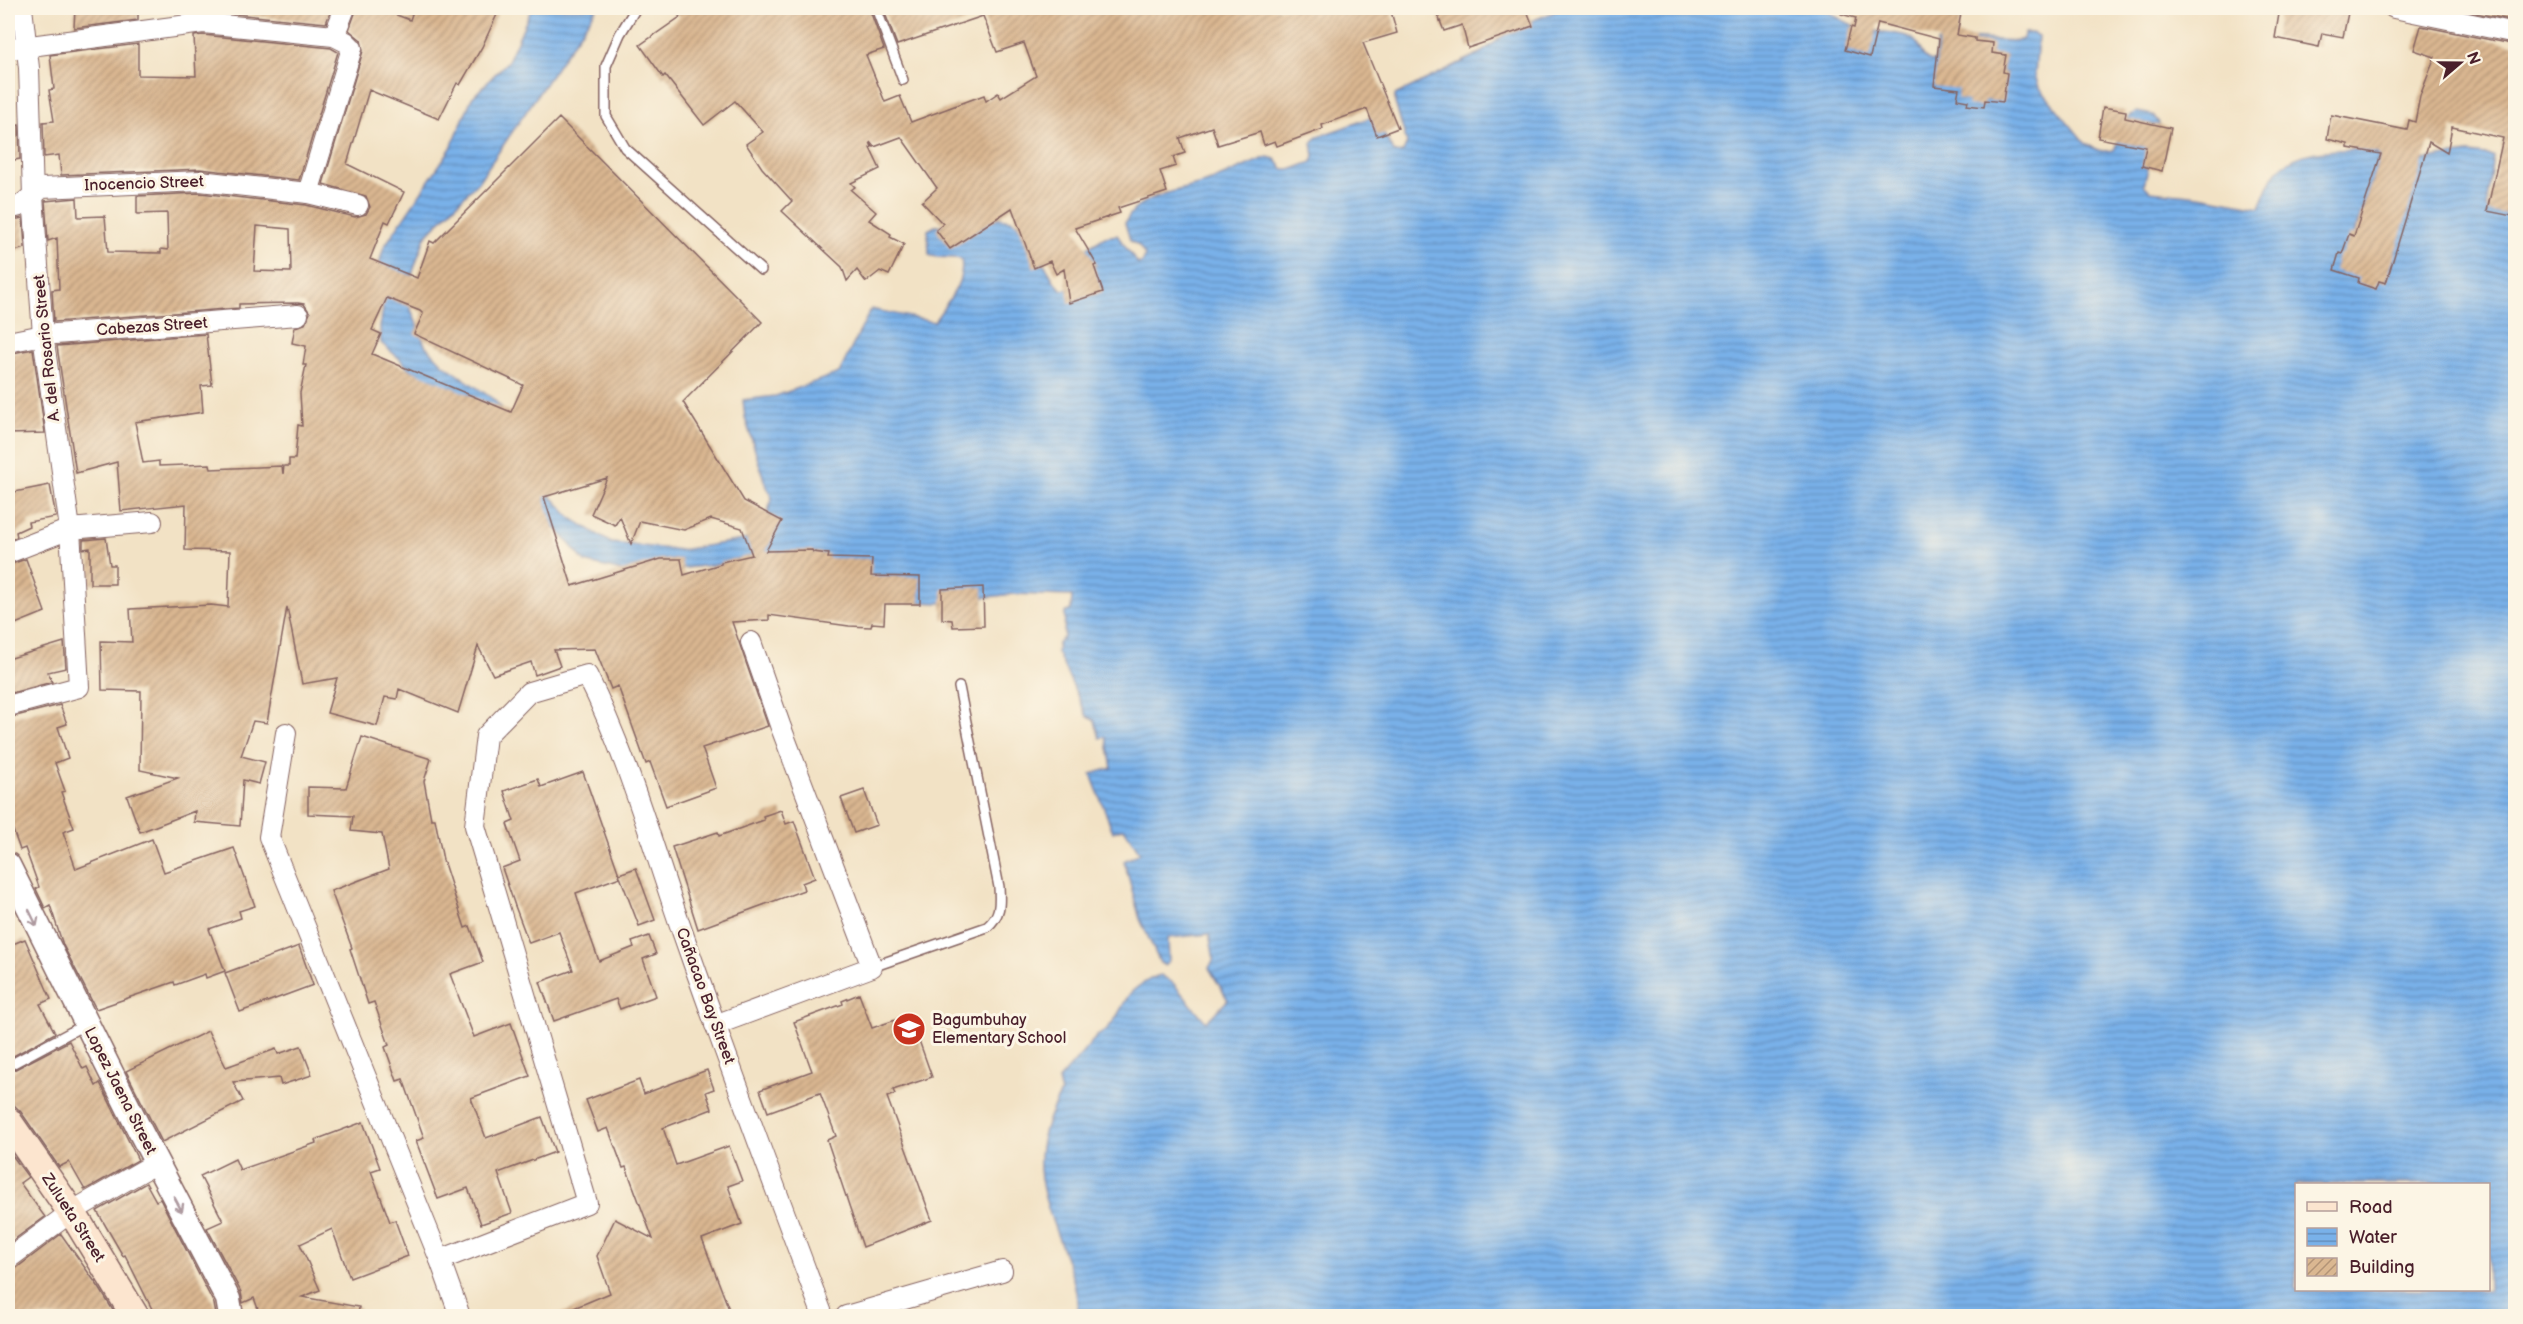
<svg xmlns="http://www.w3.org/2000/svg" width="2523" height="1324" viewBox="0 0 2523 1324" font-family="'Balsamiq Sans',sans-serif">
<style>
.water{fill:url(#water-rules);stroke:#62688a;stroke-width:1.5;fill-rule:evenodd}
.building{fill:url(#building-hatch);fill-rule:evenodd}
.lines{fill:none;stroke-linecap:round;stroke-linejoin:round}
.service-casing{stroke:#856361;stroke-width:12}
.minor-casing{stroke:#856361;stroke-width:22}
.tertiary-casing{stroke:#856361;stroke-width:27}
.secondary-casing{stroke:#856361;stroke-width:30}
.service{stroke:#fff;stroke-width:9}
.minor{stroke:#fff;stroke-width:20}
.tertiary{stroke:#fff;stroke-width:24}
.secondary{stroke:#fce5cf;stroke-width:27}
.oneway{stroke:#ae9aa0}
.labels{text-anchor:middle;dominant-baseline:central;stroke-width:6;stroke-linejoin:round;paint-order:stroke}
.street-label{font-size:16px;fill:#4a1f2b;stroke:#fcf5e5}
.poi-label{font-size:16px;fill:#4a1f2b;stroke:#fcf5e5;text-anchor:start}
</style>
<defs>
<pattern id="water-rules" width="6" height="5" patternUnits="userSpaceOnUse" patternTransform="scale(1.5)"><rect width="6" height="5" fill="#79b1e9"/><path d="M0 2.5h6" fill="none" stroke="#658fbd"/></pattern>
<pattern id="building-hatch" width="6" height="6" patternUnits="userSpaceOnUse" patternTransform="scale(1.5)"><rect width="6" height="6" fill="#dab791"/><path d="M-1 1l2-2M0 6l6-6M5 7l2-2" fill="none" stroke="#b39477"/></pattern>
</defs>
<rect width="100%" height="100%" fill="#fcf5e5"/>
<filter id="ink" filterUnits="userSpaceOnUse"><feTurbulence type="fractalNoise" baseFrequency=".0167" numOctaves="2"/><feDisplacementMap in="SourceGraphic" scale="12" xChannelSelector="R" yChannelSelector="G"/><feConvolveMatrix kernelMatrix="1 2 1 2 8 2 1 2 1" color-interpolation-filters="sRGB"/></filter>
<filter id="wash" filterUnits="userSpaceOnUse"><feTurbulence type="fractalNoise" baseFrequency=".008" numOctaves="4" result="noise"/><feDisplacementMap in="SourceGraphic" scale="24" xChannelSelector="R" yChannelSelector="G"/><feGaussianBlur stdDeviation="1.35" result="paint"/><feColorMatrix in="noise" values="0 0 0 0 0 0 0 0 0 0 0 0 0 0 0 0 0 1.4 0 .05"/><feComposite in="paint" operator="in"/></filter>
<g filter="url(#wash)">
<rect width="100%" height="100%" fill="#f2e2c5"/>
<path class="water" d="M532,8H597L478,182L425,237L408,286L410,307L425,345L443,364L493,399L515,422L550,495L571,518L611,543L681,550L761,537L772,498L764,480L745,417L743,400L776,396L839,373L871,309L934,322C946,303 966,283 961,259C950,256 940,259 929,255L928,230L935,226L999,218L1012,220L1029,237L1054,281L1062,290L1072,288L1073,257L1105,237L1117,235L1138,264L1143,262L1145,255L1140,247L1130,240L1125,223C1138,193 1183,191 1211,181C1230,174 1248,164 1268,157L1275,159L1284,170H1290L1312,162L1314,156L1312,143L1317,137L1370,118L1376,121L1395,153L1403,152L1407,143L1395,103V95L1482,52L1514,28L1564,8H1820C1833,14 1844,22 1858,27C1875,33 1893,31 1909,37C1923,42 1918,61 1935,61L1937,42L1944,37L2016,41L2023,39L2024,33H2032L2038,36L2035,75L2039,87L2085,143C2096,150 2101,153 2114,150L2130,115L2137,112L2153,115L2159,123L2144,185L2150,191L2199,196L2260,207C2265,196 2270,179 2278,170C2301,147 2342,150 2372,149L2379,155L2377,167L2344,263L2422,160L2469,153L2493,156L2486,208L2491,210L2516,199L2515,1316H1078C1079,1294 1072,1274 1064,1253C1041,1191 1025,1155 1061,1093L1058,1081L1097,1036C1114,1028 1119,1010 1129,995C1134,988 1152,977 1161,975L1173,983L1206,1022L1228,1000L1209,968L1214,959L1209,934L1168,938L1169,960L1165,966L1160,963L1140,919L1124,861L1140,853L1124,828L1113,832L1091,774L1112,768L1106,737L1100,738L1095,721L1087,716L1057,652L1058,643L1064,637L1065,613L1071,610L1072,596L1013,594L939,603L920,602L909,579L898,576L872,577L765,559L633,574L585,562L537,506L400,359L381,343L380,327L383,310L376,274L384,247L451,148L472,98L508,61ZM2296,1184H2488V1290H2296Z"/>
<g id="blocks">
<g class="building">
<polygon points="75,8 138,8 138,20 74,28"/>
<polygon points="192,8 332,8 326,23 204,11 193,12"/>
<path d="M357,8H378L410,20L414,8H500L482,47L460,85L457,83L439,119L369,90L347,164L404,192L389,223L385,221L370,259L417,278L430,241L434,243L559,118L762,322L683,402L744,501L782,521L766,551L812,550L813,552L829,554L828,558L872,559L871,576L920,577V604H885L884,624L872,623L871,627L849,626L769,615V620L732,622L768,726L702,748L716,788L666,806L650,762L646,764L618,686L611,689L595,649L554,650L560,666L535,675L531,662L493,675L478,646L458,713L399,689L397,699L385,697L377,726L327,713L337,678L302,684L287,607L267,723L253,721L241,756L265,762L259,784L243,780L240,826L194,822L195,811L140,832L127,796L178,778L140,770L141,691L102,690L101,641L132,642L130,609L211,605L228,607L230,551L185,550L186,504L121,511L117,462L76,473L57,346L206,334L212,385L201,386L203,412L135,422L143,463L159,461V466L210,464L211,469L282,466L283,474L284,466H289V459H295L298,425L302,426L300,393L306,365H303L306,346L292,343L295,327L305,324L310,313L304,304L298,303L239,304V308L54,322L52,290L59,289L57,238L48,241L45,201L77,198L78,217L105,216L108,252L161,253V249L168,250L167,213L137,214V196L200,193L306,205L355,217L366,214L370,207L366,196L323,184L363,51L361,40L349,30ZM257,226L290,229L291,272L254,271ZM387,298L420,311L423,314L414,334L523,385L511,412L372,354L381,334L372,330ZM607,478L591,514L615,525L620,517L631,544L640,521L684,530L711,519L742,528L752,555L721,562V564L684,575L681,559H661L572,586L544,497Z"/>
<polygon points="673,8 869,8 884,49 866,55 885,102 900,96 911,122 984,95 986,101 998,93 1001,98 1036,76 1024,43 997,52 983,16 897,45 883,8 1390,8 1397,33 1363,43 1398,128 1377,136 1367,109 1322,125 1323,129 1277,146 1275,141 1264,145 1260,132 1218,145 1212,127 1180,138 1185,153 1173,157 1176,166 1160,171 1167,192 1118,208 1120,213 1075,228 1097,265 1094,266 1103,292 1069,303 1064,269 1056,274 1050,261 1034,268 1012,208 950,249 936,230 943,224 922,202 937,188 901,137 874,147 870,142 872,147 870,148 880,169 851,183 855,187 851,190 876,212 869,220 891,234 890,237 904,244 889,275 880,271 866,282 857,270 847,281 842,267 782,211 792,201 762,168 746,144 763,132 735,101 704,125 665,75 663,77 640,45 680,17"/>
<polygon points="1435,8 1526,8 1533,26 1468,48 1462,25 1444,31"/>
<polygon points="1841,8 1962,8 1957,35 1975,38 1975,41 1993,43 1992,53 2006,55 2003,72 2007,73 2003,102 1985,100 1984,107 1967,105 1968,101 1957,99 1959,89 1934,86 1939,39 1878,23 1870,57 1845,50 1851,27 1854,28 1856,18 1841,14"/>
<polygon points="2280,8 2349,8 2343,37 2322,33 2319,47 2275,38"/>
<polygon points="2451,8 2516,8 2516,21"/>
<polygon points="2421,26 2516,45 2516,201 2512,216 2487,211 2503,138 2452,127 2447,153 2429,142 2386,283 2379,281 2376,289 2358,283 2359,278 2334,270 2339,253 2342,254 2349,234 2354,236 2381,154 2348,148 2348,144 2327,139 2331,115 2407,130 2409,120 2415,122 2420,96 2435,57 2414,50"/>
<polygon points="203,35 331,48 338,52 299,180 200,169 61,175 59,155 44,157 43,122 54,121 49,90 54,89 50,55 138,44 138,75 196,76 194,36"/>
<polygon points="2103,107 2126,111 2125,118 2171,128 2162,171 2142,166 2146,147 2098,138"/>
<polygon points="19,125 20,159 8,161 8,126"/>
<polygon points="23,218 25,248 8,253 8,221"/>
<polygon points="33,349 45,433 8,434 8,354"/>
<polygon points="8,475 15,492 50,485 56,517 28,522 29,526 16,532 17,537 8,540"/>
<polygon points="106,538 110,565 115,565 115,584 90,584 90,548 83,549 83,540"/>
<polygon points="26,559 45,612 8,627 8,565"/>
<polygon points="983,587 984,626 953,627 952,620 942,619 942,589"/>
<polygon points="64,642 66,668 48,672 52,682 8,694 8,659"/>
<polygon points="60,705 67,724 58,727 68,758 55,763 65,791 61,792 74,828 63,832 76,869 152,839 164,872 234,848 255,906 239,911 241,918 209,929 225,971 206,978 205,974 175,985 174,982 96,1009 63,945 50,905 45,908 36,889 39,887 25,848 20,850 8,816 8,718"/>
<polygon points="362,737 431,759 424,781 431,819 435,819 443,860 465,928 470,926 483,962 450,974 474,1037 511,1023 530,1076 471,1098 486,1138 542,1117 555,1152 498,1173 512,1213 481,1224 468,1188 438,1199 416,1141 424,1138 403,1079 397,1081 385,1047 389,1045 374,1002 368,1004 350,949 352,948 331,891 389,869 382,834 351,831 353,816 308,814 308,787 346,788"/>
<polygon points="583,772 620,877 576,893 585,922 599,961 634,947 632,942 649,936 656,954 643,959 656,996 620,1009 616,999 554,1021 540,982 573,970 559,932 529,943 515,906 502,868 520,861 507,824 514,821 504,791 538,779 541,787"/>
<polygon points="864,790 877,825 854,833 841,798"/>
<polygon points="781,810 786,824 794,821 815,878 802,883 804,890 698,929 672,847 718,832 719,836 764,820 763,816"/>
<polygon points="636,868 655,920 639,926 619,874"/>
<polygon points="25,939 51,999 40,1004 55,1033 8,1059 8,946"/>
<polygon points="299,946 313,985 240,1012 225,973"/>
<polygon points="859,994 872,1028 910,1015 932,1077 893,1090 895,1094 887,1097 932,1220 863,1247 827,1140 836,1136 820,1093 768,1112 760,1090 812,1071 794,1022 843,1004 842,1001"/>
<polygon points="208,1031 226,1067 276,1049 278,1054 301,1046 312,1075 281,1085 279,1078 233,1082 243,1101 162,1142 126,1071"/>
<polygon points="69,1041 83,1069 87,1067 96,1086 100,1083 138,1160 85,1190 69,1162 59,1167 21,1112 13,1104 8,1105 8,1073"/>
<polygon points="707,1070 714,1089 706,1092 712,1109 663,1128 676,1165 729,1146 742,1181 728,1186 742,1224 702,1239 732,1317 557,1317 557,1315 610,1293 597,1256 615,1219 653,1239 626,1167 623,1168 608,1128 598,1132 586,1100 639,1080 644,1094"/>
<polygon points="363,1122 380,1168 371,1171 390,1222 395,1220 408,1256 350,1278 332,1229 300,1244 320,1290 302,1297 359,1307 358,1317 316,1317 287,1313 276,1317 261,1317 254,1298 243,1303 241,1292 207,1228 223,1221 200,1176 235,1159 240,1170 316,1143 315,1140"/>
<polygon points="9,1151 28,1177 20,1183 45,1217 8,1244 8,1152"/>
<polygon points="146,1183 156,1201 160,1199 214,1304 216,1315 156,1317 125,1255 123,1256 97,1211"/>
<polygon points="61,1234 100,1289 117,1317 8,1317 8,1271 15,1269"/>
</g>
</g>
</g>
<g filter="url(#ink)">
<use href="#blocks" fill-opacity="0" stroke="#856361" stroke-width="1.5"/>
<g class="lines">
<g class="service-casing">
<g id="service">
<polyline points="636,8 620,34 606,66 606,116 625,148 761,270"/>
<polyline points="876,8 903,80"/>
<path d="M872,967L987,927C1001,915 1000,904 999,887L959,687"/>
<polyline points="8,1066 86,1024"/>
</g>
</g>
<g class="minor-casing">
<g id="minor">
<polyline points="2394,8 2516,33"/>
<polyline points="334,36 345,8"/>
<polyline points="8,49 203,23 334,36 346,42 352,48 308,193"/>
<polyline points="8,209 20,206 42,188 200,181 308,193 358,205"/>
<polyline points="8,342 43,335 298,315"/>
<polyline points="8,553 70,529 152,522"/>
<polyline points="8,706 79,687 70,529 43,335 33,196 29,68 22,8"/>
<polyline points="286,733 269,837 440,1260 460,1316"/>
<polyline points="715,1025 872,967 780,725 751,642"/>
<polyline points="8,1259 71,1212 156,1163"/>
<path d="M440,1260L587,1203L475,826L486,736L529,692L587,675C627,754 653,848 682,931C727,1060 775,1188 823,1316"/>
<polyline points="846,1316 1002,1271"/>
</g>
</g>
<g class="tertiary-casing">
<polyline id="tertiary" points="8,865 140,1131 228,1299 231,1316"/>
</g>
<g class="secondary-casing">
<polyline id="secondary" points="8,1121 78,1222 135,1316"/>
</g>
<use href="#service" class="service"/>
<use href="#minor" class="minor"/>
<use href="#tertiary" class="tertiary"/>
<use href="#secondary" class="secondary"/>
</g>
<defs><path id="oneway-shaft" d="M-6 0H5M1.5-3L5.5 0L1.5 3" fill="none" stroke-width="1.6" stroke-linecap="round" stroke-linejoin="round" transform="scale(1.5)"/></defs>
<g class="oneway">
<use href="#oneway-shaft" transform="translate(33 918) rotate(64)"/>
<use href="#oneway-shaft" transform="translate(178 1204) rotate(62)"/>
</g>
</g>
<defs>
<g id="school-disc" transform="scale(1.725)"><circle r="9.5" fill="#c8321e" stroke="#fcf5e5"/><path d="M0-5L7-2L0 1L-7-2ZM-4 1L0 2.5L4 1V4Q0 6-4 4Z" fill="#fff"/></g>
</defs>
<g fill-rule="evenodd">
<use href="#school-disc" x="909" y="1029"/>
</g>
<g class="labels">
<g class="street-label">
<text transform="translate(144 184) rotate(-2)">Inocencio Street</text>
<text transform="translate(152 327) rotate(-4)">Cabezas Street</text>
<text transform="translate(47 348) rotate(-96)">A. del Rosario Street</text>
<text transform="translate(705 996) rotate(70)">Cañacao Bay Street</text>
<text transform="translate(120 1091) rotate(63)">Lopez Jaena Street</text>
<text transform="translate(73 1218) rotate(57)">Zulueta Street</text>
</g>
<g class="poi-label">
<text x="932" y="1020">Bagumbuhay<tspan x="932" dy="18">Elementary School</tspan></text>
</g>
</g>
<rect width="2523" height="1324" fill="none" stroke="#fcf5e5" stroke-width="30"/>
<rect x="2295" y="1183" width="195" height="108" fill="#fcf5e5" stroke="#b59f9b" stroke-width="1.5"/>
<rect x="2307" y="1202" width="30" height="9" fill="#fce5cf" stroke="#b59f9b" stroke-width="1.5"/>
<text x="2349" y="1213" font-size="18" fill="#4a1f2b">Road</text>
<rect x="2307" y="1228" width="30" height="18" fill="url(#water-rules)" stroke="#b59f9b" stroke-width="1.5"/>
<text x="2349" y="1243" font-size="18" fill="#4a1f2b">Water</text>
<rect x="2307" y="1258" width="30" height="18" fill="url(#building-hatch)" stroke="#b59f9b" stroke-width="1.5"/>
<text x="2349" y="1273" font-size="18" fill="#4a1f2b">Building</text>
<g transform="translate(2460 63) rotate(70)" stroke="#fcf5e5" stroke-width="4.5" paint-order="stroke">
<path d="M0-4.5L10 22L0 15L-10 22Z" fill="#4a1f2b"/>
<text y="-9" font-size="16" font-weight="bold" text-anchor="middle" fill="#4a1f2b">N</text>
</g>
</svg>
